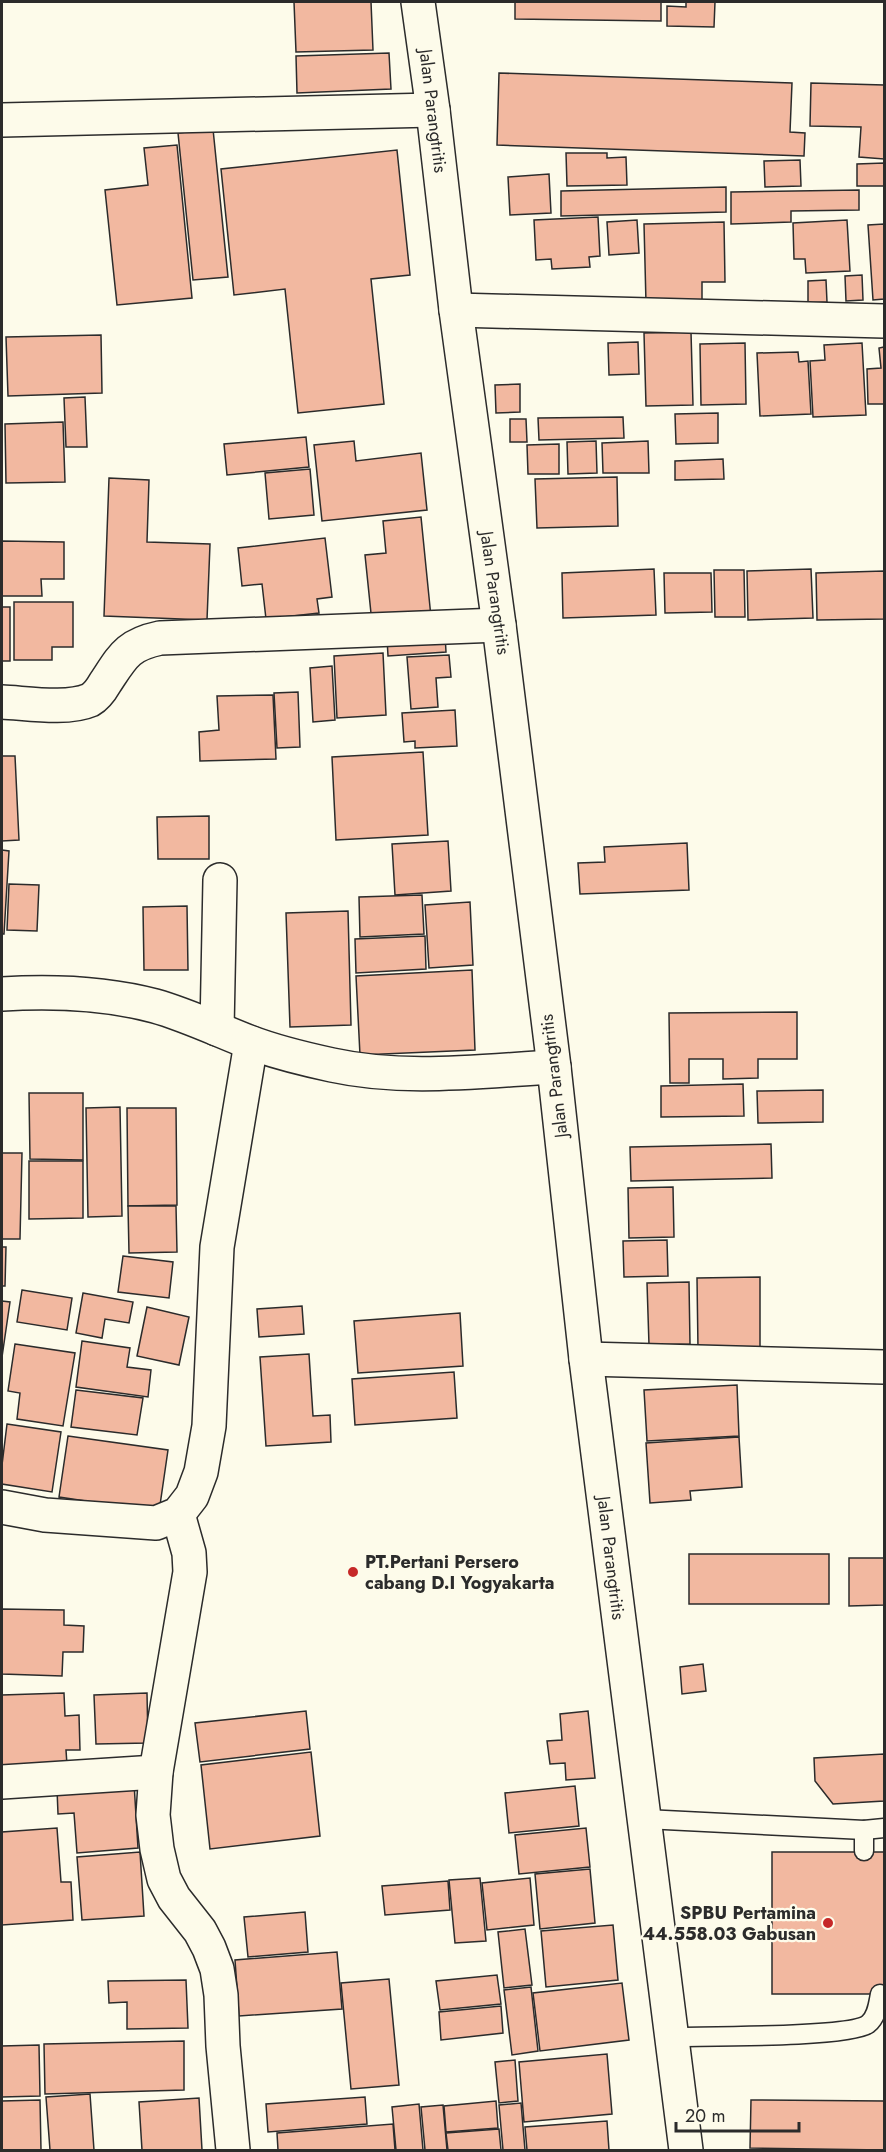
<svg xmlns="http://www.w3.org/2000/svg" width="886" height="2152" viewBox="0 0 886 2152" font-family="Jost,sans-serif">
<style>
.building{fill:#f2b8a0;stroke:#2b2b2b;stroke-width:1.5}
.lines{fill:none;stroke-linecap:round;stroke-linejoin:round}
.service-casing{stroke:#2b2b2b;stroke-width:21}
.minor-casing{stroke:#2b2b2b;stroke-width:36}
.primary-casing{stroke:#2b2b2b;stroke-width:36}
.service{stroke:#fdfbea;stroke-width:18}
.minor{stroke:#fdfbea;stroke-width:33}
.primary{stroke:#fdfbea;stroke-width:33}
.poi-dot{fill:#c62828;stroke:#fdfbea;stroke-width:2}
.labels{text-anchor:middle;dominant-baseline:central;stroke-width:4.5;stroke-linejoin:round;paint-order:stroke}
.street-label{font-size:18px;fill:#2b2b2b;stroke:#fdfbea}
.poi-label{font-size:18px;font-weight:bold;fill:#2b2b2b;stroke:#fdfbea;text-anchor:start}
</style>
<rect width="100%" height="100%" fill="#fdfbea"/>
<g class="building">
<polygon points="294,2 371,2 373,50 296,52"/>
<polygon points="515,2 661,2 661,21 515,19"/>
<polygon points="686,2 715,2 714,27 667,26 667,6 686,7"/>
<polygon points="389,53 391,89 297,93 296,56"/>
<polygon points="499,73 792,83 790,132 805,133 804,156 497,145"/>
<polygon points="811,83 884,85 884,159 859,157 861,127 810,126"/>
<polygon points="213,129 228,277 193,280 178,133"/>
<polygon points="177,145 192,298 117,305 105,190 148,185 144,148"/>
<polygon points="397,150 410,275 371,279 384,404 298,413 285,289 234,295 221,169"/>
<polygon points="566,153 607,153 607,158 626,157 627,185 567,186"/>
<polygon points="800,160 801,186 765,187 764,161"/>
<polygon points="884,163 884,186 857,186 857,164"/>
<polygon points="549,174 551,213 510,215 508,177"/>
<polygon points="726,187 726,212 561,216 561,191"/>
<polygon points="859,190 859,210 791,211 791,222 731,224 731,192"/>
<polygon points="598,217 600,256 589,257 590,267 552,269 551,259 536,260 534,220"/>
<polygon points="637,220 639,253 609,255 607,222"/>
<polygon points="847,220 850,271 806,273 805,259 794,259 793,223"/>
<polygon points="724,222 725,282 702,282 702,301 646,303 644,224"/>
<polygon points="884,224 884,299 873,300 868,225"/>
<polygon points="862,275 863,300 846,301 845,276"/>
<polygon points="826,280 827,302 808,303 808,281"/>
<polygon points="691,332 693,405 646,406 644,333"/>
<polygon points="101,335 102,393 8,396 6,337"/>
<polygon points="638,342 639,374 609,375 608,343"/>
<polygon points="745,343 746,404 701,405 700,344"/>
<polygon points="862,343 866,415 813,417 810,361 825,360 824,345"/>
<polygon points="884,347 884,404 868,404 867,369 881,368 879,348"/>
<polygon points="798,352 799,362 808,361 811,414 760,416 757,353"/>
<polygon points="520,384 520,412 496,413 495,385"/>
<polygon points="85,397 87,447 66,447 64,398"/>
<polygon points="718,413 718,443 676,444 675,414"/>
<polygon points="623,417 624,438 539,440 538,418"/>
<polygon points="510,419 526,419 527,442 510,442"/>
<polygon points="63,422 65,482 6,483 5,424"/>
<polygon points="306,437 309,467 227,475 224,444"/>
<polygon points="354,441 356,461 421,453 427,510 322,521 314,445"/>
<polygon points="596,441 597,473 568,474 567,442"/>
<polygon points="648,441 649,473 603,473 602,443"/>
<polygon points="559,444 559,474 528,474 527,445"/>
<polygon points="723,459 724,479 675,480 675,461"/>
<polygon points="310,469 314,515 269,519 265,473"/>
<polygon points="617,477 618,526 537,528 535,479"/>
<polygon points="109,478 149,480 147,542 210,544 207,620 104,616"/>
<polygon points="421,517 431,617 372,623 365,555 386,553 383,521"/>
<polygon points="325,538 332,597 317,599 319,613 266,619 262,584 242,586 238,548"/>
<polygon points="2,541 64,542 64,579 41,579 42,596 2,596"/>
<polygon points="654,569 656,615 563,618 562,573"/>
<polygon points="811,569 813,618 748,620 747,571"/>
<polygon points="714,570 744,570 745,617 715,617"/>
<polygon points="884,571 884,619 817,620 816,573"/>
<polygon points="664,573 711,573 712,612 665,613"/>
<polygon points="14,602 73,602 73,647 52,647 52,660 14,660"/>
<rect x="2" y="607" width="8" height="54"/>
<polygon points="445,634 446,652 388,656 387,638"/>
<polygon points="383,653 386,715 337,718 334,656"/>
<polygon points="449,655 451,677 436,678 438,707 411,709 407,657"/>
<polygon points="332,666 335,720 313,722 310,668"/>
<polygon points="298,692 300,747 277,748 274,693"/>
<polygon points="273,695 276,759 200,761 199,732 219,730 217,696"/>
<polygon points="455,710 457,746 415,748 415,741 404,742 402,713"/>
<polygon points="423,752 428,835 336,840 332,757"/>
<polygon points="2,756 15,756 19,840 2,841"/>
<polygon points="209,816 209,859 158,859 157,817"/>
<polygon points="448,841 451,891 395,895 392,844"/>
<polygon points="687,843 689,890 580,894 578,863 605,862 604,847"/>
<polygon points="2,850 9,851 4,934 2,934"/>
<polygon points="9,884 39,885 37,931 7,930"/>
<polygon points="422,895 424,934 360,937 359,897"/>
<polygon points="470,902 473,965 429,968 425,905"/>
<polygon points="187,906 188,970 144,970 143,907"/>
<polygon points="348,911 351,1025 290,1027 286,913"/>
<polygon points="425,936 426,969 356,973 355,939"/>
<polygon points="472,970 475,1050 360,1055 356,976"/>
<polygon points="797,1012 797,1059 758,1059 758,1078 723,1079 723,1059 689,1059 689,1083 670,1083 669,1013"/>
<polygon points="743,1084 744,1116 661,1117 661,1086"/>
<polygon points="823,1090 823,1122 758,1123 757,1091"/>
<polygon points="29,1093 83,1093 83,1160 30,1159"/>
<polygon points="120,1107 122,1216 88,1217 86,1108"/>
<polygon points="127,1108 176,1108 177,1205 128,1206"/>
<polygon points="771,1144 772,1178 631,1181 630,1147"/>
<polygon points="2,1153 22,1153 20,1239 2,1239"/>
<polygon points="29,1161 83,1161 83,1218 29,1219"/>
<polygon points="673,1187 674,1237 629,1238 628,1188"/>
<polygon points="128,1206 176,1206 177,1252 129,1253"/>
<polygon points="667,1240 668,1276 624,1277 623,1241"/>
<polygon points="2,1247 6,1247 5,1286 2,1286"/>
<polygon points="123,1256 173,1262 169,1298 118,1292"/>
<polygon points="760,1277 760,1348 698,1349 697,1278"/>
<polygon points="689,1282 690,1344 649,1345 647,1283"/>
<polygon points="22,1290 72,1298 67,1330 17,1322"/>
<polygon points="83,1293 133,1302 129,1323 105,1319 102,1338 76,1333"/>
<polygon points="2,1301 10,1302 2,1357"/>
<polygon points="302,1306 304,1334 259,1337 257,1309"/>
<polygon points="147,1307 189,1317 179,1365 137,1356"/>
<polygon points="460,1313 463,1366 358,1373 354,1321"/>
<polygon points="82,1341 130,1348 127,1367 151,1370 148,1397 76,1387"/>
<polygon points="15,1344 75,1353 63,1426 17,1419 20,1393 8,1391"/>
<polygon points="309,1354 313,1416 330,1415 331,1442 266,1446 260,1357"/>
<polygon points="454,1372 457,1418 355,1425 352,1379"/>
<polygon points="737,1385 739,1436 647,1441 644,1390"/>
<polygon points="76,1390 143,1398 137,1435 71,1427"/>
<polygon points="7,1424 61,1432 52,1492 2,1484 2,1465"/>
<polygon points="68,1436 168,1450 159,1512 59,1497"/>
<polygon points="739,1437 742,1487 690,1491 691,1500 650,1503 646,1443"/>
<rect x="689" y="1554" width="140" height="50"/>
<polygon points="849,1558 884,1558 884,1605 849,1606"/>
<polygon points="2,1609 64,1610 64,1625 84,1626 83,1652 63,1652 62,1676 2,1674"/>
<polygon points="703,1664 706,1691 682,1694 680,1667"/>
<polygon points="64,1693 65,1716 79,1715 80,1750 66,1750 67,1765 2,1767 2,1695"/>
<polygon points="147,1693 148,1743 96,1744 94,1695"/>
<polygon points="306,1711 310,1749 200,1762 195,1723"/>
<polygon points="588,1711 595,1778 566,1780 565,1763 550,1764 547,1741 562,1740 560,1714"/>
<polygon points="311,1752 320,1836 210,1849 201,1765"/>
<polygon points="884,1754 884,1801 833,1804 815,1781 814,1758"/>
<polygon points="134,1783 138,1848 77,1853 74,1813 58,1814 57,1789"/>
<polygon points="575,1786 579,1826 509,1833 505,1793"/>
<polygon points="57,1828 61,1882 71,1882 73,1920 2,1925 2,1832"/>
<polygon points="586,1828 590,1867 519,1874 515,1835"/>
<polygon points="140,1852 144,1916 82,1920 77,1857"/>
<rect x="772" y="1852" width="112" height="142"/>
<polygon points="590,1869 595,1923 540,1929 535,1874"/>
<polygon points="480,1878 486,1941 455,1943 449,1880"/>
<polygon points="530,1878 534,1925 487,1930 482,1883"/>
<polygon points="448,1881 450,1910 385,1915 382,1886"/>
<polygon points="305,1912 308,1952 248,1957 244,1917"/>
<polygon points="613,1925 618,1980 546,1987 541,1931"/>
<polygon points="525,1929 532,1985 504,1988 498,1932"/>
<polygon points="337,1952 342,2009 239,2016 235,1960"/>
<polygon points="497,1975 501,2004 440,2010 436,1981"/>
<polygon points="389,1979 399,2085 351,2089 341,1983"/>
<polygon points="186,1980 188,2028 127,2029 127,2002 109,2003 108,1981"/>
<polygon points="622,1983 629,2040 540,2051 533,1993"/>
<polygon points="531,1987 538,2051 512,2055 504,1990"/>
<polygon points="501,2006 503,2033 441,2040 439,2012"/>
<polygon points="184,2041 184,2090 45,2094 44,2044"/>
<polygon points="39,2045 40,2096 2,2097 2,2046"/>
<polygon points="607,2054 612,2114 524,2122 519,2062"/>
<polygon points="515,2060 518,2101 499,2103 495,2062"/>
<polygon points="90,2094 94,2150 50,2150 46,2097"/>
<polygon points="365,2097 367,2124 268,2132 266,2104"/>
<polygon points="199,2098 202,2150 142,2150 139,2102"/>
<polygon points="40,2100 41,2150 2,2150 2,2101"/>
<polygon points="751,2100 884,2101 884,2150 750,2148"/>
<polygon points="496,2101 498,2128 446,2132 444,2106"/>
<polygon points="521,2103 525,2150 503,2150 499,2105"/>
<polygon points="419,2104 423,2150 396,2150 392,2107"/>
<polygon points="443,2105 447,2150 425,2150 421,2107"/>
<polygon points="607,2121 609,2150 527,2150 525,2127"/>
<polygon points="393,2124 395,2150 278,2150 277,2133"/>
<polygon points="499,2129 501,2150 448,2150 446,2133"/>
</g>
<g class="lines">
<g class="service-casing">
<g id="service">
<polyline points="645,1819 864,1830 884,1828"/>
<polyline points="864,1830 864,1851"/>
<path d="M671,2037C703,2036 849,2038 868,2024C877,2017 878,2004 880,1994"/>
</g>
</g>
<g class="minor-casing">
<g id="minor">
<polyline points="2,120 433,110"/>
<polyline points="456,310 884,321"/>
<path d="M2,702C26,703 67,710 90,700C97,696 101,690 105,683C123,656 127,645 160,638L499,625"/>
<path d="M2,994C52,991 106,993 155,1006C187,1015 218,1030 249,1042C275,1052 304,1059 332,1065C405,1081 480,1071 554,1067"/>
<polyline points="217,1029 220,880"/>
<polyline points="586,1359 884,1367"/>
<polyline points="2,1507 45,1515 156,1523 178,1514 192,1496 201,1472 209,1426 217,1247 251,1043"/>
<polyline points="178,1514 189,1553 190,1572 156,1772 153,1815 157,1849 164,1879 174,1898 200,1931 209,1948 217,1969 221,1995 223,2046 233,2150"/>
<polyline points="2,1782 156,1772"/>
</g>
</g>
<g class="primary-casing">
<polyline id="primary" points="418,2 433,110 456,310 499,625 554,1067 586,1359 686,2150"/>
</g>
<use href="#service" class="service"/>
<use href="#minor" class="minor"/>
<use href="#primary" class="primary"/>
</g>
<g class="poi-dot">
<circle cx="353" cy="1572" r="6"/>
<circle cx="828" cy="1923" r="6"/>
</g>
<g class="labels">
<g class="street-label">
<text transform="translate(433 111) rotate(83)">Jalan Parangtritis</text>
<text transform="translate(495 593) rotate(82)">Jalan Parangtritis</text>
<text transform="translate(554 1076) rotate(-97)">Jalan Parangtritis</text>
<text transform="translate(611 1558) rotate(83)">Jalan Parangtritis</text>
</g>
<g class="poi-label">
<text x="365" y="1562">PT.Pertani Persero<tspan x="365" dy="21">cabang D.I Yogyakarta</tspan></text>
<text x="816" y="1913" text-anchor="end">SPBU Pertamina<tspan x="816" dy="21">44.558.03 Gabusan</tspan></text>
</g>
</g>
<rect width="886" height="2152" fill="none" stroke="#2b2b2b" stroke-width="6"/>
<path d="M676 2122v9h123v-9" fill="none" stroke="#2b2b2b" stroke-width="3"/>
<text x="685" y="2122" font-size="18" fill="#2b2b2b" stroke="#fdfbea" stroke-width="4.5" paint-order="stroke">20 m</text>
</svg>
